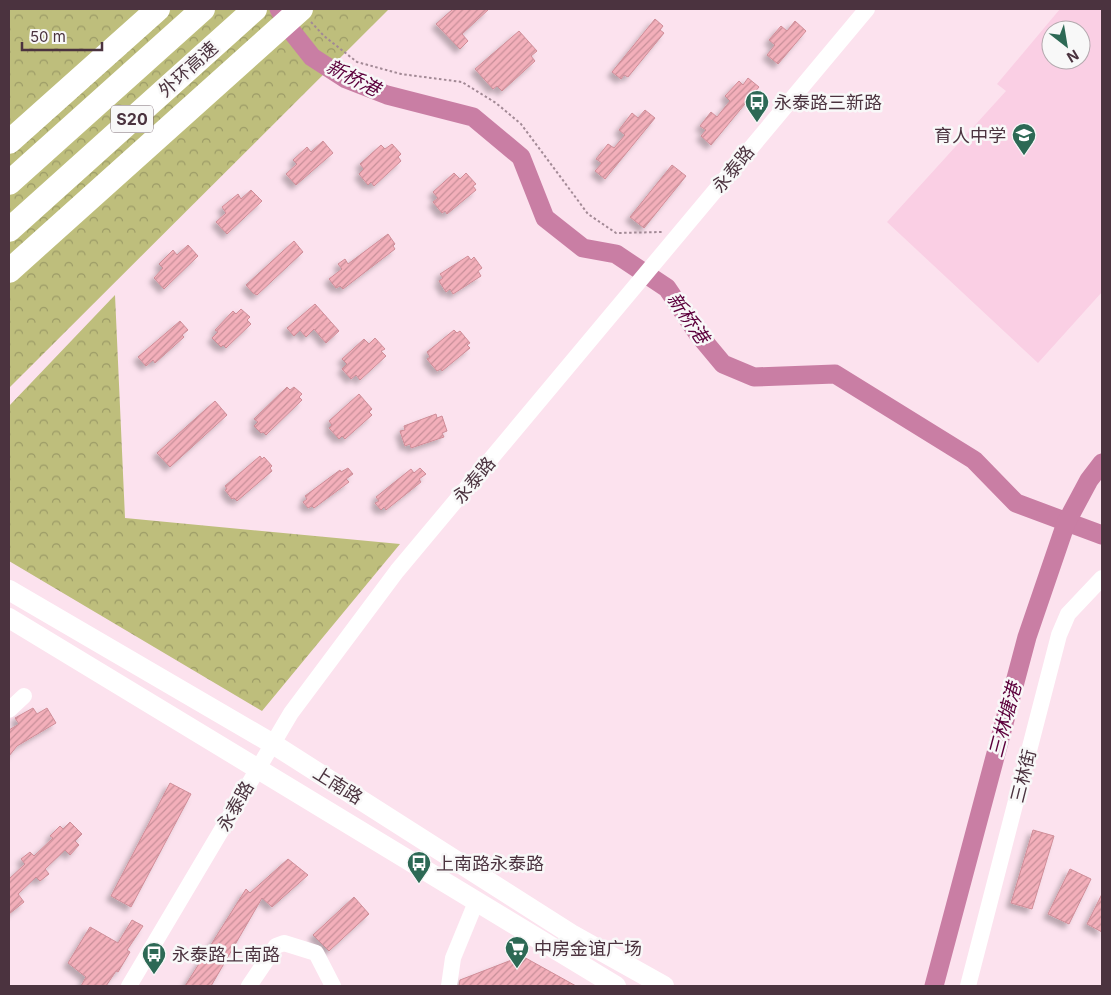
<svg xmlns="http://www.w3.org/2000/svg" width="1111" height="995" viewBox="0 0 1111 995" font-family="Inter,'Noto Sans SC',sans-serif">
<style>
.built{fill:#facfe4;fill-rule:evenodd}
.forest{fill:url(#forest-crowns)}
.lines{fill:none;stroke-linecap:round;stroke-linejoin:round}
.river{stroke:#c97ea4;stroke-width:19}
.building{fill:url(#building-hatch);stroke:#cf8d98;filter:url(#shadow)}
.path{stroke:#a28995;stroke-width:2;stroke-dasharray:2.5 2.5;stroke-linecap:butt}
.minor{stroke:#fff;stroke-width:16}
.major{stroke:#fff;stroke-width:20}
.highway{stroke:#fff;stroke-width:24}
.labels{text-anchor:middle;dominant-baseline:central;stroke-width:5;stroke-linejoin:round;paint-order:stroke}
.shield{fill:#f8f8f8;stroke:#7f6e76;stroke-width:1}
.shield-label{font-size:16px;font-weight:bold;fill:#4b333f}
.street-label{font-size:18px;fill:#4b333f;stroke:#f8f8f8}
.poi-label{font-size:18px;fill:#4b333f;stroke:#f8f8f8;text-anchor:start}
.water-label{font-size:19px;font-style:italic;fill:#5c003c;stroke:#f8f8f8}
</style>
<defs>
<pattern id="forest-crowns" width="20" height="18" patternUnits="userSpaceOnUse" patternTransform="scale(1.25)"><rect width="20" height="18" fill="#bebe7c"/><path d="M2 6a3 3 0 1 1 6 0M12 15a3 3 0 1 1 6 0" fill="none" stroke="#9c9b67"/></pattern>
<pattern id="building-hatch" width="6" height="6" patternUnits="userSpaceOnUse" patternTransform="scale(1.25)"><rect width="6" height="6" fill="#f3afba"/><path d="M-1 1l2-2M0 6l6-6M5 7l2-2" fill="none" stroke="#c78f99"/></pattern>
<filter id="shadow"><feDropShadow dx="-4.5" dy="4.5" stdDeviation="2.5" flood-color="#0004"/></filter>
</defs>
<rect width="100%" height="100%" fill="#fce2ee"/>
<path class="built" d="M1060,9H1102V292L1038,363L887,222L1006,91L997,84ZM1051,30H1081V60H1051Z"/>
<g class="forest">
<polygon points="9,9 389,9 9,388"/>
<polygon points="115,295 125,518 400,544 262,711 9,561 9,406"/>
</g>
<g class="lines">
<g class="river">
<polyline points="279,9 293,33 312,57 346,79 387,95 473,117 521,157 545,218 583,248 616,254 667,288 698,334 723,364 754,377 835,374 974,460 1016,503 1102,535"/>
<polyline points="934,986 1027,637 1066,523 1089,480 1102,463"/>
</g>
</g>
<g class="building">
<polygon points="453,9 489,9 462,34 468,41 460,49 436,24"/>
<polygon points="655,19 663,26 660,30 664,33 628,77 624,75 621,79 612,72"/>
<polygon points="795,21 806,31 778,64 767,55 775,45 769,40 781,26 787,31"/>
<polygon points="519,31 537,51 531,56 535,61 502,91 497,86 493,89 475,69"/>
<polygon points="748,78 759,87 711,145 701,136 706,130 700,126 711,112 717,117 730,101 725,96 739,81 743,85"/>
<polygon points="645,110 655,118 605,179 595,171 602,163 596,159 608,144 614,148 625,135 619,130 632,113 638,118"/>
<polygon points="323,141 333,153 296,185 286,174 297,164 293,160 307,147 311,152"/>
<polygon points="392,144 401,154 398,157 401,161 374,186 371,182 368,185 359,174 364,169 360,164 381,145 385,149"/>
<polygon points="672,165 686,176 644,228 630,217"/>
<polygon points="454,173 460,179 466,173 476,184 473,186 476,190 447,214 445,211 442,213 433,202 438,198 433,192"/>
<polygon points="251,190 262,201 227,234 216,222 226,213 222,207 238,194 241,199"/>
<polygon points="388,234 395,244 393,246 395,249 343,289 340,286 336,288 329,279 342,269 338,264 345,259 348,264"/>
<polygon points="294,241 303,252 257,295 253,293 246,285"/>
<polygon points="188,245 198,256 164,289 154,278 163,268 159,264 173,250 177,255"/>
<polygon points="468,256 471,260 474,257 482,268 478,271 481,276 453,294 450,289 446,292 439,281 443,278 440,274"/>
<polygon points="315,304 339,331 326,343 314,329 306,337 300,330 294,336 287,328"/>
<polygon points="241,309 250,317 247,320 251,324 226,348 223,345 221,347 212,338 218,332 215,330 233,311 236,314"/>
<polygon points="180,321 188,330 182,335 184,337 155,363 153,360 146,366 138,357"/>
<polygon points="454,330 457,333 460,331 470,343 467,345 470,348 442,371 441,369 437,371 427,359 430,357 427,352"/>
<polygon points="375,338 385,349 381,351 386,356 360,380 356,375 351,379 342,369 347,364 342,359 364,339 369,344"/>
<polygon points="287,387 290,390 294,387 302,394 299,397 302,400 266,435 263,432 261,433 254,426 258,422 254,419"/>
<polygon points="359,394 372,409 369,412 372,415 345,439 342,436 339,439 329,428 332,425 329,421"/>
<polygon points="215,401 227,415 170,467 157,453"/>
<polygon points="436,414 437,418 442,416 447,431 442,433 444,437 411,448 410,444 405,446 400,431 405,430 404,426"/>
<polygon points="260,456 262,459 264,457 272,466 270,468 272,471 237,501 234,498 232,499 225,490 227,489 225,486"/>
<polygon points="348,468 353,474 346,479 349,482 314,508 312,506 308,508 303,502 307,499 305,496 340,470 341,472"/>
<polygon points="420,468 426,474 419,479 421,482 386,510 384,507 381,510 375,503 379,501 376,497 411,469 414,473"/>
<polygon points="33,708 37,714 47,708 56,723 17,746 9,756 9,730 19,724 15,718"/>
<polygon points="170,783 191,794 131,907 111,896"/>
<polygon points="70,822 82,834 75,841 79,845 70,855 65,850 45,869 49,874 40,881 36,877 18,894 24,902 9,914 9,879 25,864 21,859 30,852 34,856 53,838 50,836 60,826 63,829"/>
<polygon points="1033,830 1054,836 1032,909 1011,903"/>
<polygon points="288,859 308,875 272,907 262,898 211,986 185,986 246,889 250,893"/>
<polygon points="1070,869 1091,879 1069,924 1048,914"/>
<polygon points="1102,894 1102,932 1087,924"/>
<polygon points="354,897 369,914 329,951 313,935"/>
<polygon points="132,920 143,926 127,950 130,952 118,972 116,971 106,986 81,986 86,977 68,963 90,927 118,943"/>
<polygon points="522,956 576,986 459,986 460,980"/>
</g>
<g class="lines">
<polyline class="path" points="311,22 324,36 357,62 401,74 462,82 496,103 521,124 588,214 616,233 662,232"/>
<g class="minor">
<polyline points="9,710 24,696"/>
<polyline points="129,986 291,713 397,571 867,9"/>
<polyline points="249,986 276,946 284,943 316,953 333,986"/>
<polyline points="449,986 453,958 476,902"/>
<polyline points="968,986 1059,635 1068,614 1102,578"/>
</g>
<g class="major">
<polyline points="9,590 273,744 571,934 664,986"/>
<polyline points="9,618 616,986"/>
</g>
<g class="highway">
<polyline points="9,142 158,9"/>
<polyline points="9,183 203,9"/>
<polyline points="9,230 255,9"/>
<polyline points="9,271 301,9"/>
</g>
</g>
<defs>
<g id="bus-pin" transform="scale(1.25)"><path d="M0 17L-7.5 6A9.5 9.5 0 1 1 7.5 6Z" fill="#2d6955" stroke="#f8f8f8"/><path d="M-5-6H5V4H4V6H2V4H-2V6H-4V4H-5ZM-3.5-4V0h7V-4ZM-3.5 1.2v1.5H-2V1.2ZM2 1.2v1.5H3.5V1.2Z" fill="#fff"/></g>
<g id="school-pin" transform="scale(1.25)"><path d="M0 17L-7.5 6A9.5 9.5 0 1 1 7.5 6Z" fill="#2d6955" stroke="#f8f8f8"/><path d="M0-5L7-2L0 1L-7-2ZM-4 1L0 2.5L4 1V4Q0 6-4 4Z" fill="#fff"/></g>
<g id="supermarket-pin" transform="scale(1.25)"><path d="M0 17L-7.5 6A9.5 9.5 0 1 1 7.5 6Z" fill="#2d6955" stroke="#f8f8f8"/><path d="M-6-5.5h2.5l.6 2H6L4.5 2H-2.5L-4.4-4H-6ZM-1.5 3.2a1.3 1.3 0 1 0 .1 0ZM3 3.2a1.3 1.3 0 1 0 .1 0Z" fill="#fff"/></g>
</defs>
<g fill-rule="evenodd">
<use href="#bus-pin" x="757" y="102"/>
<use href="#school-pin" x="1024" y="135"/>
<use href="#bus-pin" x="419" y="863"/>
<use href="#supermarket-pin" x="517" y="948"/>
<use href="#bus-pin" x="154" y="954"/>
</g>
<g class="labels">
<rect class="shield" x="111" y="105.5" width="42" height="27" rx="4"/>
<g class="shield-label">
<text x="132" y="119">S20</text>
</g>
<g class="street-label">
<text transform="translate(188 69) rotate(-42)">外环高速</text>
<text transform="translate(733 169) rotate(-51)">永泰路</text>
<text transform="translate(474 480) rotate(-50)">永泰路</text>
<text transform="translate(1023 776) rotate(-76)">三林街</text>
<text transform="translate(338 785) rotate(32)">上南路</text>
<text transform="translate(235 806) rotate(-60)">永泰路</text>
</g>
<g class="poi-label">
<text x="774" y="102">永泰路三新路</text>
<text x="1006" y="135" text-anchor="end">育人中学</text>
<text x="436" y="863">上南路永泰路</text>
<text x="534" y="948">中房金谊广场</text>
<text x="172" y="954">永泰路上南路</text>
</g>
<g class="water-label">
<text transform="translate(353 78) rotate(27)">新桥港</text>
<text transform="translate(688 318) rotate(55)">新桥港</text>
<text transform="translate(1005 720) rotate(-75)">三林塘港</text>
</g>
</g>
<rect width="1111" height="995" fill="none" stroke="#4b333f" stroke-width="20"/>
<g transform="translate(1066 45) rotate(149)"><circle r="24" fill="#f8f8f8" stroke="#b3a9ae"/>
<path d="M0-4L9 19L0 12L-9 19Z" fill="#2d6955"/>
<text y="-8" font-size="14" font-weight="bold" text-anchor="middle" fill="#4b333f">N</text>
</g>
<path d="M22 42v8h80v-8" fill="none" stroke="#4b333f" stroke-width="2.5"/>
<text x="30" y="42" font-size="15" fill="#4b333f" stroke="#f8f8f8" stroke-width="4" paint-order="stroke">50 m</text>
</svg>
